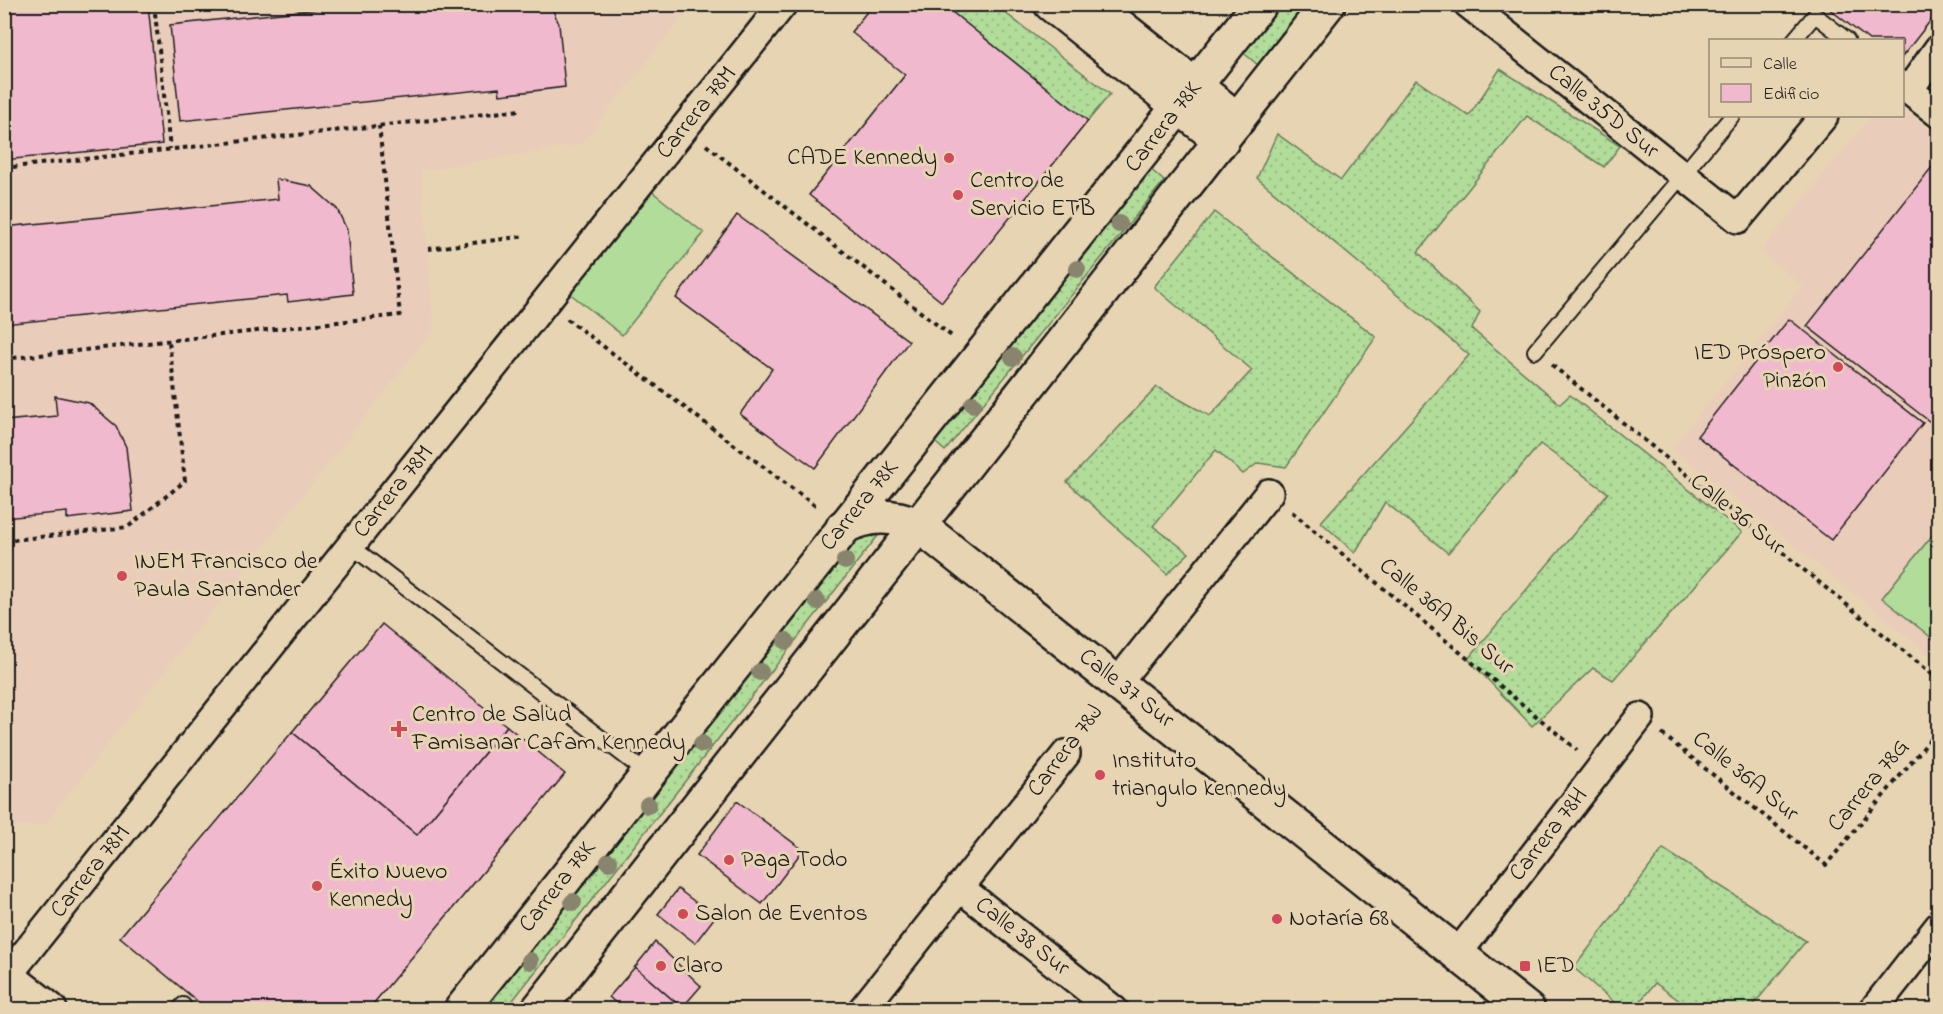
<svg xmlns="http://www.w3.org/2000/svg" width="1943" height="1014" viewBox="0 0 1943 1014" font-family="'Indie Flower',sans-serif">
<style>
.built{fill:#eaccba}
.grass{fill:url(#grass-dots);stroke:#667c5a;stroke-width:1.5}
.pitch{fill:#b1dc99;stroke:#667c5a;stroke-width:1.5}
.building{fill:#f1b9cd;stroke:#1c1c1c;stroke-width:1.5}
.lines{fill:none;stroke-linecap:round;stroke-linejoin:round}
.lane-casing{stroke:#1c1c1c;stroke-width:18}
.street-casing{stroke:#1c1c1c;stroke-width:32}
.secondary-casing{stroke:#1c1c1c;stroke-width:38}
.path{stroke:#1c1c1c;stroke-width:4;stroke-dasharray:4.5 4.5;stroke-linecap:butt}
.lane{stroke:#e7d4b2;stroke-width:14}
.street{stroke:#e7d4b2;stroke-width:27}
.secondary{stroke:#e7d4b2;stroke-width:33}
.tree{fill:#88846d}
.poi-dot{fill:#d1495b;stroke:#e7d4b2;stroke-width:2}
.labels{text-anchor:middle;dominant-baseline:central;stroke-width:6;stroke-linejoin:round;paint-order:stroke}
.street-label{font-size:24px;fill:#1c1c1c;stroke:#e7d4b2}
.poi-label{font-size:24px;fill:#1c1c1c;stroke:#e7d4b2;text-anchor:start}
</style>
<defs>
<pattern id="grass-dots" width="8" height="8" patternUnits="userSpaceOnUse" patternTransform="scale(1.5)"><rect width="8" height="8" fill="#b1dc99"/><path d="M2 2h.1M6 6h.1" fill="none" stroke="#98bc83" stroke-width="1.8" stroke-linecap="round"/></pattern>
</defs>
<rect width="100%" height="100%" fill="#e7d4b2"/>
<filter id="ink" filterUnits="userSpaceOnUse"><feTurbulence type="fractalNoise" baseFrequency=".0167" numOctaves="2"/><feDisplacementMap in="SourceGraphic" scale="12" xChannelSelector="R" yChannelSelector="G"/><feConvolveMatrix kernelMatrix="1 2 1 2 8 2 1 2 1" color-interpolation-filters="sRGB"/></filter>
<g filter="url(#ink)">
<g class="built">
<polygon points="5,5 692,5 581,144 421,171 434,329 45,824 5,827"/>
<polygon points="1903,109 1938,137 1938,661 1672,448 1803,286 1761,251 1871,116 1902,116"/>
</g>
<g class="grass">
<polygon points="942,5 995,5 1110,94 1088,121"/>
<polygon points="1276,5 1306,5 1258,65 1240,50"/>
<polygon points="1500,69 1620,146 1604,167 1527,116 1418,252 1480,312 1472,329 1560,404 1570,395 1742,532 1613,680 1593,668 1532,726 1468,659 1608,493 1540,444 1448,553 1385,502 1355,553 1321,522 1469,355 1257,178 1277,134 1341,180 1416,80 1469,116"/>
<polygon points="1147,166 1164,181 945,451 929,437"/>
<polygon points="1214,212 1376,337 1286,467 1258,463 1243,474 1216,450 1153,526 1189,553 1167,574 1067,482 1157,387 1210,416 1252,370 1154,287"/>
<polygon points="884,528 506,1009 473,1010 847,540"/>
<polygon points="1663,849 1806,941 1750,1009 1691,1009 1655,983 1634,1009 1622,1009 1574,968"/>
</g>
<g class="pitch">
<polygon points="650,190 704,233 622,335 568,292"/>
<polygon points="1938,528 1938,643 1882,598"/>
</g>
<g class="building">
<polygon points="4,4 148,4 162,144 4,160"/>
<polygon points="364,4 550,4 559,24 565,87 500,95 499,88 180,121 170,25"/>
<polygon points="873,4 942,4 1088,121 942,302 809,195 905,75 851,32"/>
<polygon points="1823,4 1938,4 1938,11 1902,57 1902,40 1869,40"/>
<polygon points="1932,167 1938,172 1938,428 1807,326"/>
<polygon points="276,179 311,186 337,209 347,230 353,294 288,302 287,295 4,324 4,227 278,199"/>
<polygon points="737,215 909,341 815,468 740,414 772,369 676,298"/>
<polygon points="1789,319 1923,423 1831,540 1697,436"/>
<polygon points="55,396 89,403 116,426 126,447 133,511 67,519 67,512 4,518 4,421 57,416"/>
<polygon points="382,624 507,726 417,835 292,732"/>
<polygon points="507,726 565,774 368,1010 208,1010 120,937 292,732 417,835"/>
<polygon points="737,801 803,850 762,904 697,855"/>
<polygon points="678,889 715,917 695,943 658,914"/>
<polygon points="655,942 701,986 682,1008 635,967"/>
<polygon points="635,967 682,1008 681,1010 624,1010 609,997"/>
</g>
<g class="lines">
<g class="lane-casing">
<g id="lane">
<polyline points="1794,40 1815,15 1847,40"/>
<polyline points="1535,351 1732,116"/>
<polyline points="351,546 648,774"/>
<polyline points="179,1010 183,1005"/>
</g>
</g>
<g class="street-casing">
<g id="street">
<polyline points="1468,4 1738,219 1824,116"/>
<polyline points="1902,85 1938,113"/>
<polyline points="1909,90 1938,49"/>
<polyline points="1117,683 1269,493"/>
<polyline points="959,887 1114,1010"/>
<polyline points="1458,953 1640,717"/>
<polyline points="4,980 783,4"/>
<polyline points="862,1010 1066,754"/>
<polyline points="1873,1010 1938,927"/>
</g>
</g>
<g class="secondary-casing">
<g id="secondary">
<polyline points="1051,4 1222,141"/>
<polyline points="1092,4 1238,120"/>
<path d="M843,527C871,514 892,514 920,526L1528,1010"/>
<polyline points="4,974 50,1010"/>
<polyline points="461,1010 1260,4"/>
<polyline points="538,1010 1328,4"/>
</g>
</g>
<g class="path">
<polyline points="154,4 170,149"/>
<polyline points="706,145 954,338"/>
<polyline points="4,168 520,110"/>
<polyline points="428,249 526,236"/>
<polyline points="567,319 817,507"/>
<polyline points="4,359 400,315 379,126"/>
<polyline points="1552,365 1938,679"/>
<polyline points="1292,512 1577,750"/>
<polyline points="4,541 128,527 185,481 169,341"/>
<polyline points="1083,731 1098,710"/>
<polyline points="1662,734 1826,865 1938,730"/>
</g>
<use href="#lane" class="lane"/>
<use href="#street" class="street"/>
<use href="#secondary" class="secondary"/>
</g>
<g class="tree">
<circle cx="1119" cy="224" r="9"/>
<circle cx="1077" cy="269" r="9"/>
<circle cx="1013" cy="357" r="9"/>
<circle cx="973" cy="404" r="9"/>
<circle cx="845" cy="561" r="9"/>
<circle cx="817" cy="601" r="9"/>
<circle cx="786" cy="641" r="9"/>
<circle cx="760" cy="672" r="9"/>
<circle cx="702" cy="744" r="9"/>
<circle cx="648" cy="805" r="9"/>
<circle cx="609" cy="862" r="9"/>
<circle cx="573" cy="902" r="9"/>
<circle cx="530" cy="961" r="9"/>
</g>
</g>
<g class="poi-dot">
<circle cx="949" cy="158" r="6"/>
<circle cx="958" cy="195" r="6"/>
<circle cx="1838" cy="367" r="6"/>
<circle cx="122" cy="576" r="6"/>
<path d="M396 720h6v6h6v6h-6v6h-6v-6h-6v-6h6z"/>
<circle cx="1100" cy="775" r="6"/>
<circle cx="729" cy="860" r="6"/>
<circle cx="317" cy="886" r="6"/>
<circle cx="683" cy="914" r="6"/>
<circle cx="1277" cy="919" r="6"/>
<circle cx="661" cy="966" r="6"/>
<rect x="1519" y="960" width="12" height="12" rx="3"/>
</g>
<g class="labels">
<g class="street-label">
<text transform="translate(1603 112) rotate(39)">Calle 35D Sur</text>
<text transform="translate(697 113) rotate(-51)">Carrera 78M</text>
<text transform="translate(1164 127) rotate(-52)">Carrera 78K</text>
<text transform="translate(394 492) rotate(-51)">Carrera 78M</text>
<text transform="translate(860 506) rotate(-51)">Carrera 78K</text>
<text transform="translate(1737 515) rotate(39)">Calle 36 Sur</text>
<text transform="translate(1446 617) rotate(40)">Calle 36A Bis Sur</text>
<text transform="translate(1126 689) rotate(38)">Calle 37 Sur</text>
<text transform="translate(1066 751) rotate(-53)">Carrera 78J</text>
<text transform="translate(1745 777) rotate(39)">Calle 36A Sur</text>
<text transform="translate(1869 786) rotate(-50)">Carrera 78G</text>
<text transform="translate(1549 835) rotate(-52)">Carrera 78H</text>
<text transform="translate(91 872) rotate(-51)">Carrera 78M</text>
<text transform="translate(558 887) rotate(-52)">Carrera 78K</text>
<text transform="translate(1022 937) rotate(38)">Calle 38 Sur</text>
</g>
<g class="poi-label">
<text x="937" y="158" text-anchor="end">CADE Kennedy</text>
<text x="970" y="181">Centro de<tspan x="970" dy="28">Servicio ETB</tspan></text>
<text x="1826" y="353" text-anchor="end">IED Próspero<tspan x="1826" dy="28">Pinzón</tspan></text>
<text x="134" y="562">INEM Francisco de<tspan x="134" dy="28">Paula Santander</tspan></text>
<text x="412" y="715">Centro de Salud<tspan x="412" dy="28">Famisanar Cafam Kennedy</tspan></text>
<text x="1112" y="761">Instituto<tspan x="1112" dy="28">triangulo kennedy</tspan></text>
<text x="741" y="860">Paga Todo</text>
<text x="329" y="872">Éxito Nuevo<tspan x="329" dy="28">Kennedy</tspan></text>
<text x="695" y="914">Salon de Eventos</text>
<text x="1289" y="919">Notaría 68</text>
<text x="673" y="966">Claro</text>
<text x="1537" y="966">IED</text>
</g>
</g>
<rect width="1943" height="1014" fill="none" stroke="#e7d4b2" stroke-width="24"/>
<rect x="12" y="12" width="1919" height="990" fill="none" stroke="#1c1c1c" stroke-width="2" filter="url(#ink)"/>
<rect x="1709" y="39" width="195" height="78" fill="#e7d4b2" stroke="#968a76" stroke-width="1.5"/>
<rect x="1721" y="58" width="30" height="9" fill="#e7d4b2" stroke="#968a76" stroke-width="1.5"/>
<text x="1763" y="69" font-size="18" fill="#1c1c1c">Calle</text>
<rect x="1721" y="84" width="30" height="18" fill="#f1b9cd" stroke="#968a76" stroke-width="1.5"/>
<text x="1763" y="99" font-size="18" fill="#1c1c1c">Edificio</text>
</svg>
